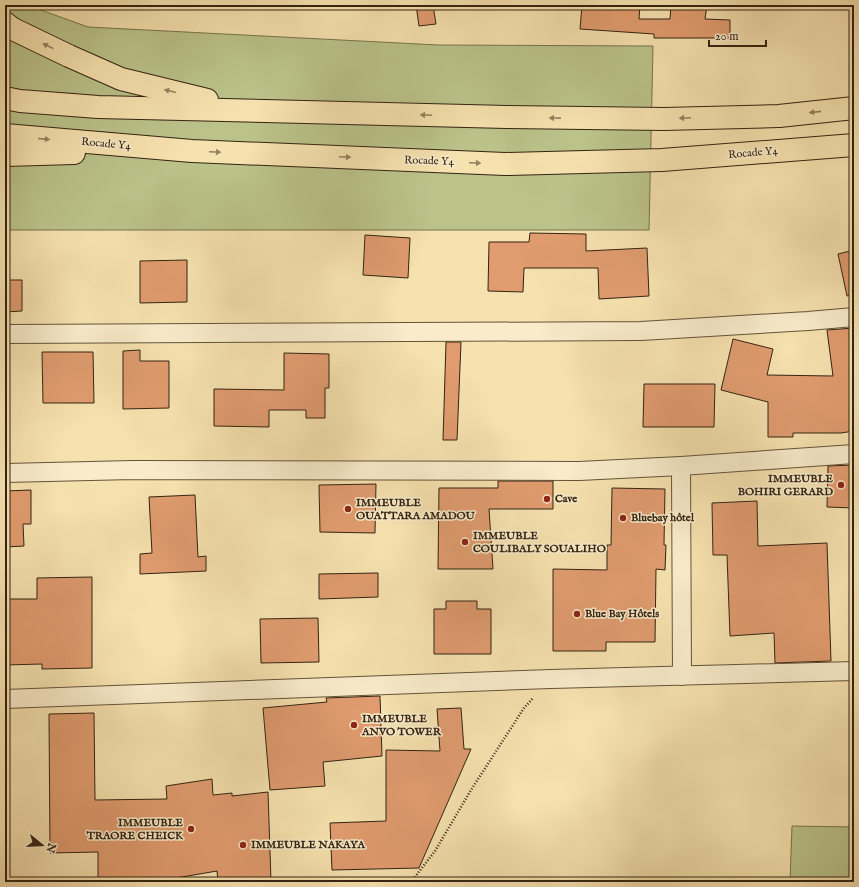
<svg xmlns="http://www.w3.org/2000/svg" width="859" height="887" viewBox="0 0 859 887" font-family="'IM FELL English',serif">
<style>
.green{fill:#bbc38b;stroke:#77734e}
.building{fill:#e09c6f;stroke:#332312}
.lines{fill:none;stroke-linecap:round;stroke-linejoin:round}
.minor-casing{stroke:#645339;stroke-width:20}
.trunk-casing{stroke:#332312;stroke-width:24}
.path{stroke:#332312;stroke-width:2.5;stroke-dasharray:1 2;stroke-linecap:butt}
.minor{stroke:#f9eccb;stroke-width:18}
.trunk{stroke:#f6e2af;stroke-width:22}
.oneway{fill:#948260}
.poi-dot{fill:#8f2418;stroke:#f9eccb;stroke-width:1.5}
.labels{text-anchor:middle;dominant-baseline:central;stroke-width:3;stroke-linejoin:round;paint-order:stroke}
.street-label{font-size:11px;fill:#332312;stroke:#f9eccb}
.poi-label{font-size:11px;font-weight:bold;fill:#332312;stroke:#f9eccb;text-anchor:start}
</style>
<rect width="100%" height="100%" fill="#f6e2af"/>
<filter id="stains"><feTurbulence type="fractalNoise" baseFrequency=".005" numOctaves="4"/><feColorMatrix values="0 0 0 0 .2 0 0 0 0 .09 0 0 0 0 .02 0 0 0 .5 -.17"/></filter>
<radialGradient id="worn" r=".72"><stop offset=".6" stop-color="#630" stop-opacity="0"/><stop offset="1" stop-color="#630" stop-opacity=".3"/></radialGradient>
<g class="green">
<polygon points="5,5 27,5 88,27 438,45 653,46 649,230 5,230"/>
<polygon points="792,826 854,827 854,882 790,882"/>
</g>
<g class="building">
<polygon points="416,5 433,5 436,24 419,26"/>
<polygon points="582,5 640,5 639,19 670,19 671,5 707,5 705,19 730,20 730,38 654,38 654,34 580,29"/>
<polygon points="530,233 586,234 586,251 647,248 649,296 599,299 598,268 524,268 523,292 488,291 489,242 529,242"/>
<polygon points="365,235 410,238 408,278 363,275"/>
<polygon points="854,250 854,295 847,296 838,254"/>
<polygon points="187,260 187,302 140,303 140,261"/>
<polygon points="5,280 22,280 22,311 5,312"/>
<polygon points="854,328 854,431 841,433 793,433 793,437 768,437 768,402 721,390 733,339 773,349 767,375 833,376 827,330"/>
<polygon points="446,342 461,342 457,440 443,440"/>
<polygon points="140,350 140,361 169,361 169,408 123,409 123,351"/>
<polygon points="42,352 93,352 94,403 43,403"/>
<polygon points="284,353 329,354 329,388 325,388 325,418 306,418 306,410 269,410 269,427 214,426 214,389 284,390"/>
<polygon points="644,384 715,384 714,427 643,427"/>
<polygon points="854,465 854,508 827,507 828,466"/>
<polygon points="498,481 553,481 553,509 489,509 493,569 438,569 439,488 498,488"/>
<polygon points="376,484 375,533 320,532 319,485"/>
<polygon points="612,488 665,489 664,545 666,545 665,570 656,569 655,642 606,642 606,651 553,651 553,569 607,570 607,545 611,545"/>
<polygon points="31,490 31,524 23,524 24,546 5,547 5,491"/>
<polygon points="195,495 198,557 206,556 206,571 140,574 140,554 152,553 149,497"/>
<polygon points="757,501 758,546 827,543 831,661 775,663 774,633 730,636 727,555 713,555 712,503"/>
<polygon points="378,573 378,597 319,599 319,574"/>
<polygon points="92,577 92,668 42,669 42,664 5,665 5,599 37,599 37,578"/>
<polygon points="446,601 477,601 477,609 491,609 491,654 434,654 434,609 446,609"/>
<polygon points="318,618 319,662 261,663 260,619"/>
<polygon points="380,696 382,756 323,762 325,786 270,790 263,708 327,702 326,698"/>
<polygon points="461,708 464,749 471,749 419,868 332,870 330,823 386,821 386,750 440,751 437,709"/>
<polygon points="94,713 95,800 167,799 166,786 212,779 213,795 232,793 232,796 268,792 271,881 218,882 217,871 176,878 98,879 98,852 50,853 49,714"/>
</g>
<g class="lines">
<g class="minor-casing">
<g id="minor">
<polyline points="5,334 641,331 808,321 854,317"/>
<polyline points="681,466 682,676"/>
<polyline points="5,473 133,470 579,471 681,466 854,454"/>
<polyline points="5,699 551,679 854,671"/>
</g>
</g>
<g class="trunk-casing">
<g id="trunk">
<polyline points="5,23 13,29 69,56 121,79 207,100"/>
<polyline points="5,98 20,101 98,107 507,117 664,119 779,116 854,108"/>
<polyline points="5,135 192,151 505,164 662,160 854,145"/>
<polyline points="5,155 74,153"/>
</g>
</g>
<polyline class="path" points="411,882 435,851 471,790 524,708 533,698"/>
<use href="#minor" class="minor"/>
<use href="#trunk" class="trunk"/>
</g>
<defs><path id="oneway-solid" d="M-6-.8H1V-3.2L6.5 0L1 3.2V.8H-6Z"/></defs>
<g class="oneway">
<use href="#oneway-solid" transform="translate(48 46) rotate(-154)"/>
<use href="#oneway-solid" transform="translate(170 91) rotate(-166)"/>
<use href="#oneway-solid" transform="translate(815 112) rotate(174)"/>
<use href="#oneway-solid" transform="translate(426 115) rotate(-178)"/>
<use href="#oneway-solid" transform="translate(555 118) rotate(-179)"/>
<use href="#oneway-solid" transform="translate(685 118) rotate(178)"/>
<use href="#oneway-solid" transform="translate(44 139) rotate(5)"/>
<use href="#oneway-solid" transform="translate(215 152) rotate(2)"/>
<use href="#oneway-solid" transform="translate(345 157) rotate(2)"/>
<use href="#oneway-solid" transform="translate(475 163) rotate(2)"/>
</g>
<g class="poi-dot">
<circle cx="841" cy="485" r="4"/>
<circle cx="547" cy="499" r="4"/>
<circle cx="348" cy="509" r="4"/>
<circle cx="623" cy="518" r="4"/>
<circle cx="465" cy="542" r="4"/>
<circle cx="577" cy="614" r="4"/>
<circle cx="354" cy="725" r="4"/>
<circle cx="191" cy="829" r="4"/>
<circle cx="243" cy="845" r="4"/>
</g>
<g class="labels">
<g class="street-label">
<text transform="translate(106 144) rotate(5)">Rocade Y4</text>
<text transform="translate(753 153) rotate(-5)">Rocade Y4</text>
<text transform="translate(429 161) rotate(2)">Rocade Y4</text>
</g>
<g class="poi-label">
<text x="833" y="479" text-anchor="end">IMMEUBLE<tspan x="833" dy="13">BOHIRI GERARD</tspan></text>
<text x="555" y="499">Cave</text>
<text x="356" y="503">IMMEUBLE<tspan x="356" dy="13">OUATTARA AMADOU</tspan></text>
<text x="631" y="518">Bluebay hôtel</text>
<text x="473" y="536">IMMEUBLE<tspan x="473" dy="13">COULIBALY SOUALIHO</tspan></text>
<text x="585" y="614">Blue Bay Hôtels</text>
<text x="362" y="719">IMMEUBLE<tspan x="362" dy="13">ANVO TOWER</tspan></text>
<text x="183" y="823" text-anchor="end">IMMEUBLE<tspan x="183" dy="13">TRAORE CHEICK</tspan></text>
<text x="251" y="845">IMMEUBLE NAKAYA</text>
</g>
</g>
<rect width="859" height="887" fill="none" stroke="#f6e2af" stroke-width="20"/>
<rect x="6" y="6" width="847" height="875" fill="none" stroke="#332312" stroke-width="2"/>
<rect x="10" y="10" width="839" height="867" fill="none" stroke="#332312"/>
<g transform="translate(42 845) rotate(108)" stroke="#f9eccb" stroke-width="3" paint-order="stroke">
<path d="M0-3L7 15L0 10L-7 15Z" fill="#332312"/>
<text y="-6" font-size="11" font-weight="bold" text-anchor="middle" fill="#332312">N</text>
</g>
<path d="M709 40v6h57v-6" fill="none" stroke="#332312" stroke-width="2"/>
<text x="715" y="40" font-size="12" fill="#332312" stroke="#f9eccb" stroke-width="3" paint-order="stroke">20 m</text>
<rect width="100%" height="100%" filter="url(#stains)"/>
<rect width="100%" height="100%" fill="url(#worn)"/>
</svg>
